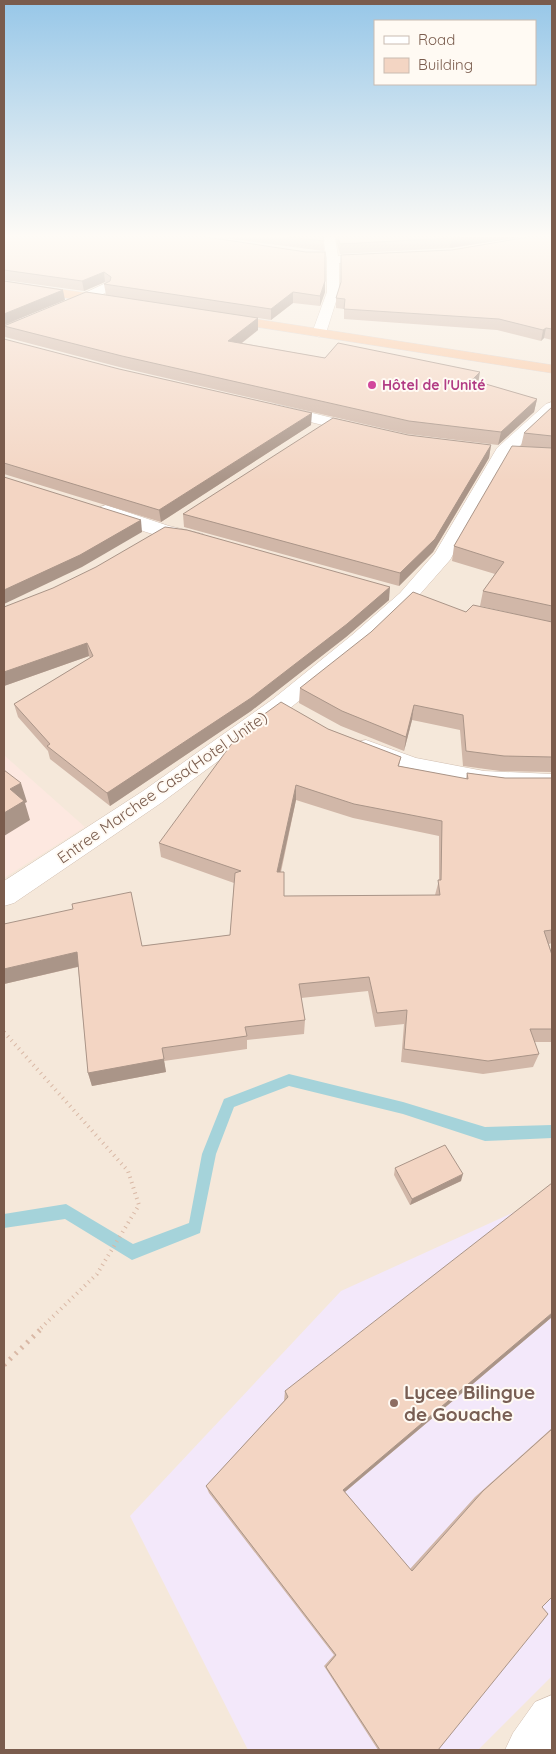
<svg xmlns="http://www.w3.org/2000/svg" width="556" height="1754" viewBox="0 0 556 1754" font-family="Quicksand,sans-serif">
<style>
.residential{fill:#f5e8da}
.commercial{fill:#fde8e0}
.education{fill:#f3e8fa}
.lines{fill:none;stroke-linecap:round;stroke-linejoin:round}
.stream{fill:#a5d3da;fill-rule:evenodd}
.minor-casing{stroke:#d1beb0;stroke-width:1}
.tertiary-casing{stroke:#d1beb0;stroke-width:1}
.trunk-casing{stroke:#dad1cd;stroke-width:1}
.path-far1{stroke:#d9b8a5;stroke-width:4;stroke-dasharray:1 4.5;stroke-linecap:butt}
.path{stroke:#d9b8a5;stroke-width:5;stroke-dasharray:2 6;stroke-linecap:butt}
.minor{fill:#fff;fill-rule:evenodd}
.tertiary{fill:#fff;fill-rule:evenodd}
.trunk{fill:#f9c8a4;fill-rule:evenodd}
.wall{fill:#d1b7a8;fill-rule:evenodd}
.shaded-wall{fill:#aa9588}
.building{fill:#f3d5c3;stroke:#aa9588;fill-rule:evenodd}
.hotel-dot{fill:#d1479c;stroke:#fffaf3;stroke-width:2}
.education-dot{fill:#8d6e63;stroke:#fffaf3;stroke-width:2}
.labels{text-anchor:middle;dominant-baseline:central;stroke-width:4;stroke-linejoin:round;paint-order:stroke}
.far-hotel-label{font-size:14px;font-weight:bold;fill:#b23c85;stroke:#fffaf3;text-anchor:start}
.street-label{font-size:16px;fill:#7a5c4d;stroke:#fffaf3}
.near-education-label{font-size:19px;font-weight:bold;fill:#785e54;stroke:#fffaf3;text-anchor:start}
</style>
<rect width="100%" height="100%" fill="#fdf6ec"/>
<rect class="residential" x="4" y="237" width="548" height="1513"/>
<polygon class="commercial" points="4,755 85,827 4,878"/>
<polygon class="education" points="552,1195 552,1676 478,1750 248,1750 130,1516 341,1291"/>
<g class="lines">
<polygon class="stream" points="289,1074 403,1102 485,1127 552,1125 552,1138 485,1141 403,1114 289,1086 234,1107 216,1154 200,1233 132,1260 65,1219 4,1228 4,1214 66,1204 133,1244 189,1223 202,1154 224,1099"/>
<g class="minor-casing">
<g id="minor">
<polygon points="323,237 335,237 338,256 377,255 383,259 377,263 339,263 339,292 326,333 319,337 312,333 327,292 327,260"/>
<polygon points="104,284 110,288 109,291 71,310 4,336 4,327 61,304"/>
<polygon points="552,402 552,415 510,455 450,560 414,601 368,645 289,709 161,803 14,903 4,906 4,881 143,791 273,699 352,635 400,593 435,553 497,448 546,404"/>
<polygon points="276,404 369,427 371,430 369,433 363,435 270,412 268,409 270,406"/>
<path d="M106,505L169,526L203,534L206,538L203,542C180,548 123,523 100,515L97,511L100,507Z"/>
<polygon points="366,740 416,758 484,771 552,774 552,792 484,789 412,775 357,754 354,748 357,742"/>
</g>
</g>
<g class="tertiary-casing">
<polygon id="tertiary" points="552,1695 552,1750 505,1750 513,1733 535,1702"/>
</g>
<g class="trunk-casing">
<g id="trunk">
<polygon points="4,281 114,297 121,301 114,305 4,289"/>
<polygon points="223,314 552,365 552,373 218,321 216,318"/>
</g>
</g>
<polyline class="path-far1" points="4,1032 128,1171 139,1205 97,1274 41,1328"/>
<polyline class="path" points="4,1365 43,1327"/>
<use href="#minor" class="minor"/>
<use href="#tertiary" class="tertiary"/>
<use href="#trunk" class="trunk"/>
</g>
<g class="wall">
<polygon points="4,237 325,281 325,292 320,306 293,303 271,320 258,318 258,330 242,343 325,358 478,382 537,399 534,412 498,445 407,434 123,368 5,337 4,329 4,281 65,300 13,321 106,295 104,284 106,283 105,282 84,291 4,280"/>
<polygon points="216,237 323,237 324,251"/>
<polygon points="335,237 521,237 450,248 340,254"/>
<polygon points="552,237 552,340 544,338 541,341 497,330 344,319 344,309 336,308 336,298 341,283 341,255 452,250"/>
<polygon points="4,339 311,425 161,522 4,474"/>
<polygon points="552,407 552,772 500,771 463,766 460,730 412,720 404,751 341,726 299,703 300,688 466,612 515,614 480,606 483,591 495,574 452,561 454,546 521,446 524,433"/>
<polygon points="408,435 491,445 489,458 433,552 399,586 184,527 183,514"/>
<polygon points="389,600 346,637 251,711 110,806 50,759 48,751 18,717 14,704 90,658 89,656 4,686 4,607"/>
<path d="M328,729L401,757L399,766L466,779L467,773L505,778H552V943L549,944L552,955V1042H534L539,1054L533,1067L483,1074L401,1062L404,1024L375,1027L368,991L301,998L305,1020L304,1034L247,1040V1049L164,1061L166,1072L92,1086L88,1073L78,967L4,984V924L142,946L230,935L234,883L161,857L159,843ZM296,800L353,818L439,836V880L435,895L284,896L281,872Z"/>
<polygon points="395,1168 461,1181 410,1205 394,1175"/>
<polygon points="552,1317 345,1492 410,1569 475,1497 552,1428 552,1597 542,1607 438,1750 378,1750 324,1666 334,1655 209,1493 206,1486 284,1401 285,1391"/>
</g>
<g class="shaded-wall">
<polygon points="462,237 521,237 450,248 451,238"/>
<polygon points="104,272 105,282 84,291 82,281"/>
<polygon points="325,281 325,292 320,306 320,296"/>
<polygon points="63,290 65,300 4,325 4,314"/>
<polygon points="293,292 293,303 271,320 271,309"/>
<polygon points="258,318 258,330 229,353 228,341"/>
<polygon points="546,328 544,338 541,341 543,330"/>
<polygon points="480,372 478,384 472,380"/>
<polygon points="537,399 534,412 498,445 501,432"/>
<polygon points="312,413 311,425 161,522 159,510"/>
<polygon points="491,445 489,458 433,552 399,586 400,573"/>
<polygon points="141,520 142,532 82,567 4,604 4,590"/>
<polygon points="390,587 389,600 346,637 251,711 110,806 107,793"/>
<polygon points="87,643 89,656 4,686 4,672"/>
<polygon points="414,705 412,720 404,751 406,737"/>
<polygon points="21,783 27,802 25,803 30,820 4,836 4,813 10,789"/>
<polygon points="296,785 296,800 277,886 277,872"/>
<polygon points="77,952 81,966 4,984 4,969"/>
<polygon points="162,1048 166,1072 92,1086 88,1073"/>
<polygon points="463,1174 461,1181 410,1205 412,1199"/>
<polygon points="552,1313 552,1317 340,1496 343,1490"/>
</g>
<g class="building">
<polygon points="4,237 206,237 306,252 325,252 325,281 320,296 293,292 271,309 104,284 110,281 111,277 104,272 82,281 4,270"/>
<polygon points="289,237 323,237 324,241"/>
<polygon points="338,237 462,237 451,238 340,244"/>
<polygon points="528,237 552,237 552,329 546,328 543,330 499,319 344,309 345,299 336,298 341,282 341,255 452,250"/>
<polygon points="4,281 63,290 4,314"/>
<polygon points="86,292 258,318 228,341 325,358 338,343 480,372 472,380 537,399 501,432 409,421 122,356 4,326"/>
<polygon points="4,339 119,369 312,413 159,510 4,463"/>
<polygon points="552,407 552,436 524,433"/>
<polygon points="333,418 408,435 491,445 435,539 400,573 183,514"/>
<polygon points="512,446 552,448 552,606 483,591 504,562 454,546"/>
<polygon points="4,477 141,520 80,555 4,590"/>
<polygon points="165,527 187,530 390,587 347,624 251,698 107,793 47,746 50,744 14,704 93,656 87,643 4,672 4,607 53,588 96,567"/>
<polygon points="413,592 466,612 473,605 552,622 552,757 504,756 466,751 463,715 414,705 406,737 342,711 300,688 371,632"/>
<path d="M281,702L328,729L401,757L398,766L468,779L467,773L505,778H552V930L544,931L552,955V1029H530L539,1054L488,1061L404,1049L407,1010L377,1013L369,977L299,984L305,1020L245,1027L247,1036L162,1048L164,1059L88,1073L77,952L4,969V924L73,909L72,904L131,892L142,946L230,935L235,873L241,871L159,843L241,731ZM296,785L354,804L442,821L441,880H438L440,895L284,896V872H277Z"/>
<polygon points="4,770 21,783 10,789 24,801 4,813"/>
<polygon points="445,1145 463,1174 412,1199 395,1168"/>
<polygon points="552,1183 552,1313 343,1490 412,1571 483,1491 552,1429 552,1597 542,1607 548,1614 438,1750 380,1750 326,1667 336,1655 206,1486 288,1397 285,1391"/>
</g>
<linearGradient id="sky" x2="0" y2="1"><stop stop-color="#97c7e8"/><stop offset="0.49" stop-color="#fefbf6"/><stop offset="1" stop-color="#fefbf6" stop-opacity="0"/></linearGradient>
<rect width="556" height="482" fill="url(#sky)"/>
<circle class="hotel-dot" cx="372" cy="385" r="5"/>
<circle class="education-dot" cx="394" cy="1403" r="5"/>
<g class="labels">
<g class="far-hotel-label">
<text x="382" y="385">Hôtel de l'Unité</text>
</g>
<g class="street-label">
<text transform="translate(162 787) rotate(-35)">Entree Marchee Casa(Hotel Unite)</text>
</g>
<g class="near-education-label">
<text x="404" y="1392">Lycee Bilingue<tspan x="404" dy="22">de Gouache</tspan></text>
</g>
</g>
<rect width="556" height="1754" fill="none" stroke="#7a5c4d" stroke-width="10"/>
<rect x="374" y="20" width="162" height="65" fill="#fffaf3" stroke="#cabbb1"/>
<rect x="384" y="36" width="25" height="8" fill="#ffffff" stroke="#cabbb1"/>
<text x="418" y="45" font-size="15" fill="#7a5c4d">Road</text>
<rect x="384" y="58" width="25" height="15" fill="#f3d5c3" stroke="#cabbb1"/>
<text x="418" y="70" font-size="15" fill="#7a5c4d">Building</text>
</svg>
